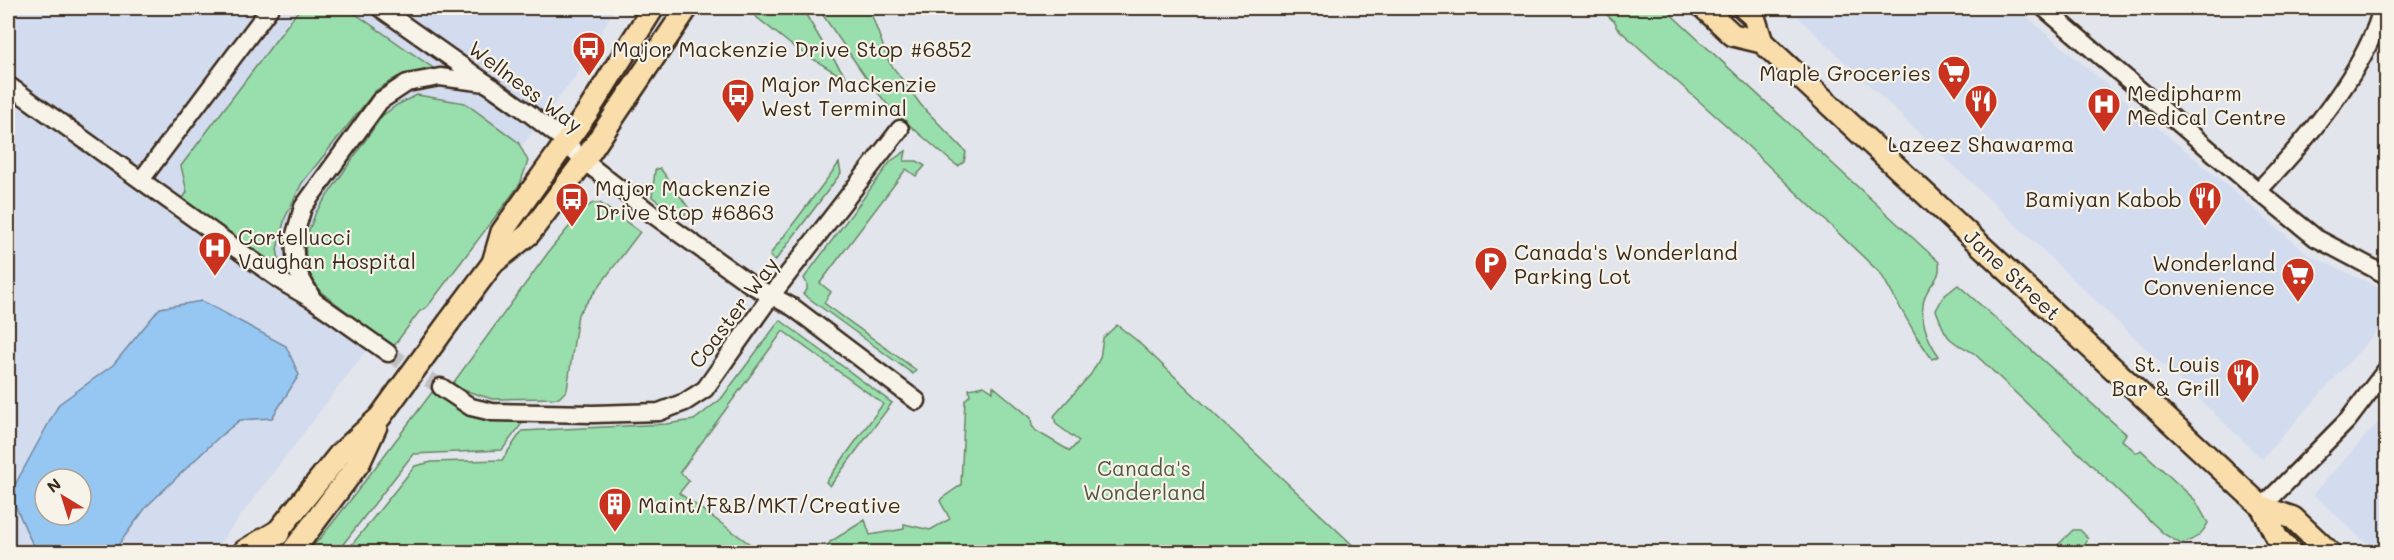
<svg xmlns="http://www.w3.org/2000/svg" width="2394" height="560" viewBox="0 0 2394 560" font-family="Mali,sans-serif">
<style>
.built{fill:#d3dbee;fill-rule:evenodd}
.green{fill:#99dfad;stroke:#6a8466;stroke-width:1.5}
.water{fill:#96c6f2;stroke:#72889d;stroke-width:1.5;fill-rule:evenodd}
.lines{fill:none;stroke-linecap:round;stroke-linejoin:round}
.minor-tunnel{stroke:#c1c0c3;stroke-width:16;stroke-dasharray:16 8;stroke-linecap:butt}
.minor-casing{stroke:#3b2a1e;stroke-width:21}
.major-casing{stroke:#3b2a1e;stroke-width:26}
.highway-casing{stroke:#3b2a1e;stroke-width:28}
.minor{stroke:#f7f3e8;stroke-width:16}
.major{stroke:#f9deab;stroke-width:21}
.highway{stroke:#f9deab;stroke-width:24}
.major-bridge-casing{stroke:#3b2a1e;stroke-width:26;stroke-linecap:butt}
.major-bridge{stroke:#f9deab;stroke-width:21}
.labels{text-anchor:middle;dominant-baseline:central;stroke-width:4.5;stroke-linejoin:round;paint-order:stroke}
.poi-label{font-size:21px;fill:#3b2a1e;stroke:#f7f3e8;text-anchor:start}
.street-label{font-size:21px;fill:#3b2a1e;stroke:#f7f3e8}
.park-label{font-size:21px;fill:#525742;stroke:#f7f3e8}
</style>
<rect width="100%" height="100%" fill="#e2e5ec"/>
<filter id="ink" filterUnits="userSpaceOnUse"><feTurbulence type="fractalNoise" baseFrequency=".0167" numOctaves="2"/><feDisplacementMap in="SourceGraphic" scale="12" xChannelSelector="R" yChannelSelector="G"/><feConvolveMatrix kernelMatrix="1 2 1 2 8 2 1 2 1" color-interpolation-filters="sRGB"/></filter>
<g filter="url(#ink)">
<g class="built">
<path d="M8,8H615L576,75L213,552H8ZM45,479H81V515H45Z"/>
<polygon points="1788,8 2016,8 2309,255 2386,291 2386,321 2262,459"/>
<polygon points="2386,414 2386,552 2376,552 2313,494"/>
</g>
<g class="green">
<polygon points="311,8 347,8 433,68 397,77 375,91 302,183 285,218 277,249 282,275 180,203 187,192 181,166 298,11"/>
<polygon points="745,8 802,8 825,47 849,81 795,48"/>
<polygon points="818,8 869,8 889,62 921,105 966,152 964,162 958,166 952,162 891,109 867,79"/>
<path d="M1607,8H1664L1939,262C1941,281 1931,280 1925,296C1918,316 1927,340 1939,356L1932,359L1917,337L1881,274L1728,127L1616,27V23L1608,16Z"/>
<polygon points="417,95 465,103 518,142 528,161 520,184 428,306 419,312 393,347 321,292 307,270 305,241 316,212 382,116 397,105"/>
<polygon points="906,151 904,161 917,161 925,166 916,176 906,169 820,283 831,292 824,303 916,370 913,374 803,294 807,290 807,284 804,278 891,161"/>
<polygon points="839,163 841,173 775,261 770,256 772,252"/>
<polygon points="660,168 688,207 685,215 680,218 652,197 655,170"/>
<polygon points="593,203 600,203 640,232 578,314 567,390 559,398 492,399 451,386 550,250 583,210"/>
<path d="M1958,285L2126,434L2122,440L2137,453L2141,450L2195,500L2208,523C2201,536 2195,539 2181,544L2164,534L1978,357C1970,349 1960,347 1953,341C1944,335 1940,320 1936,310L1944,296Z"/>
<polygon points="780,320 892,403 830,486 826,482 883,404 783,331 680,472 689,481 679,493 761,552 748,550 746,552 346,552 415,466 432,462 502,460 522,431 666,424 694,420 721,399"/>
<polygon points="1117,325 1135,339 1360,552 825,552 830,542 865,520 870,535 904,529 904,524 930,530 950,519 940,501 942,498 961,485 965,400 970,395 969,389 984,386 993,392 993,386 1031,418 1032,426 1036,431 1070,451 1079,441 1056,424 1054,416 1091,374 1100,358 1103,338"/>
<path d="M433,391C463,414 486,419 523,422L502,450L413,454L337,552H305L319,540L349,502Z"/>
<polygon points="2073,530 2080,530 2088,538 2081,552 2051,552"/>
</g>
<path class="water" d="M202,301L286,346L299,375L272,418L240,420L219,437L147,506L113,552H39L32,543L10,494L59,404L113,365L160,308ZM45,479H81V515H45Z"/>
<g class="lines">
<polyline class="minor-tunnel" points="388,353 441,387"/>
<g class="minor-casing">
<g id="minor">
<polyline points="380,8 530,114 566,142 584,161 652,214 750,284 794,308 917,401"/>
<polyline points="2044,8 2258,191 2316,238 2386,275"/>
<polyline points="8,85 284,283 313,300 388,353"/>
<polyline points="141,180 270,8"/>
<path d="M2258,191C2303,144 2366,71 2382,8"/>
<polyline points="312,298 296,269 294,238 303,207 380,101 407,83 440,77 486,83"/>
<polyline points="441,387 471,407 492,412 593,414 659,412 685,402 705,389 771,296 900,129"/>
<polyline points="2262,507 2348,420 2386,370"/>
</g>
</g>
<g class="major-casing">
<g id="major">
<polyline points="1704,8 1733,35 1762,42 2262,507 2277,538 2291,552"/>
<polyline points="1744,8 1754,17 1762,42"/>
<polyline points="493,263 502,232 589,110 653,8"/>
<polyline points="449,322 493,263 529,234 584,161 687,8"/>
<polyline points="2262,507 2293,518 2329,552"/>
<polyline points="267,545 339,455 380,417"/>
<polyline points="292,552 359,463 376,426"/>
</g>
</g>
<g class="highway-casing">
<polyline id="highway" points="245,552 277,533"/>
</g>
<use href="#minor" class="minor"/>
<use href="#major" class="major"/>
<use href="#highway" class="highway"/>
<g class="major-bridge-casing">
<polyline id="major-bridge" points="380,417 449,322"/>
</g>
<use href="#major-bridge" class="major-bridge"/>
</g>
</g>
<defs>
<g id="bus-pin" transform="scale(1.725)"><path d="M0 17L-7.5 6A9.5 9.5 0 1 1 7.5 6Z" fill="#c8321e" stroke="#f7f3e8"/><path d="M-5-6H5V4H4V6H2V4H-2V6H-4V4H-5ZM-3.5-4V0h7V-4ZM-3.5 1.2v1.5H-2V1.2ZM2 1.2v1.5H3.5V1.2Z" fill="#fff"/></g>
<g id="supermarket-pin" transform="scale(1.725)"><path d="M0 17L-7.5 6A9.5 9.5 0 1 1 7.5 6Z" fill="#c8321e" stroke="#f7f3e8"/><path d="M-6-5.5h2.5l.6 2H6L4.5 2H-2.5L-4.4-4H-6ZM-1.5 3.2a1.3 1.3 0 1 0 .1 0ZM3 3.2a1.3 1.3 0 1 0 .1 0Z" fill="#fff"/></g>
<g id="restaurant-pin" transform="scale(1.725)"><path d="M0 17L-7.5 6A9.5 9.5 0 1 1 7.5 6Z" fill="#c8321e" stroke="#f7f3e8"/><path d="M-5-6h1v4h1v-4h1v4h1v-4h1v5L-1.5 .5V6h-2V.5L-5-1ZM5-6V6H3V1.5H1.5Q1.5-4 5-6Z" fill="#fff"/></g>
<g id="hospital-pin" transform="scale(1.725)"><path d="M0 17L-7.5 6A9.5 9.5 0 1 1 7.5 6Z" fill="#c8321e" stroke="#f7f3e8"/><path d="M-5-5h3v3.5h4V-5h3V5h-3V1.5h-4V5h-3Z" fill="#fff"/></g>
<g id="parking-pin" transform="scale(1.725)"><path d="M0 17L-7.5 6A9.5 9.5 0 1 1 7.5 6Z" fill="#c8321e" stroke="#f7f3e8"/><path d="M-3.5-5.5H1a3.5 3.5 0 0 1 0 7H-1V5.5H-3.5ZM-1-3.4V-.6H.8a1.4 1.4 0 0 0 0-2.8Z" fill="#fff"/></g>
<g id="building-pin" transform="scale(1.725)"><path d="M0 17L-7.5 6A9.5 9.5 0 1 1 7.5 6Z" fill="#c8321e" stroke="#f7f3e8"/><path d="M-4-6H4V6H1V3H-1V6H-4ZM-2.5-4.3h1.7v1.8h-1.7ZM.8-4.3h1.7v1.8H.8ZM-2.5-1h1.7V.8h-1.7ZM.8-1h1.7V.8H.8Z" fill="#fff"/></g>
</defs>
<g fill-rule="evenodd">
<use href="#bus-pin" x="589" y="48"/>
<use href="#supermarket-pin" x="1954" y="72"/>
<use href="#bus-pin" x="738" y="95"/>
<use href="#restaurant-pin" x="1981" y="101"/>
<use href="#hospital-pin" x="2104" y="104"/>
<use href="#restaurant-pin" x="2205" y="198"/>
<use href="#bus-pin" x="572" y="199"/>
<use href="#hospital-pin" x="215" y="248"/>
<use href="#parking-pin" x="1491" y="263"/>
<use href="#supermarket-pin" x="2298" y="274"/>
<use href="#restaurant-pin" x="2243" y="375"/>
<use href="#building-pin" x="615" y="504"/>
</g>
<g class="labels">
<g class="poi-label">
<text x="612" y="48">Major Mackenzie Drive Stop #6852</text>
<text x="1931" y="72" text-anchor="end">Maple Groceries</text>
<text x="761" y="83">Major Mackenzie<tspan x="761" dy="24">West Terminal</tspan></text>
<text x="2127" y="92">Medipharm<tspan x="2127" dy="24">Medical Centre</tspan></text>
<text x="1981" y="143" text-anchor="middle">Lazeez Shawarma</text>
<text x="595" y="187">Major Mackenzie<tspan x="595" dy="24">Drive Stop #6863</tspan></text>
<text x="2182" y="198" text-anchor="end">Bamiyan Kabob</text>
<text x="238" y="236">Cortellucci<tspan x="238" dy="24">Vaughan Hospital</tspan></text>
<text x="1514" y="251">Canada's Wonderland<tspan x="1514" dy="24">Parking Lot</tspan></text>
<text x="2275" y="262" text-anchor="end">Wonderland<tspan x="2275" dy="24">Convenience</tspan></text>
<text x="2220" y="363" text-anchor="end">St. Louis<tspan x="2220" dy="24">Bar &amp; Grill</tspan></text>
<text x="638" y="504">Maint/F&amp;B/MKT/Creative</text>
</g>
<g class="street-label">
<text transform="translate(526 86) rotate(37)">Wellness Way</text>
<text transform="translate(2013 274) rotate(43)">Jane Street</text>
<text transform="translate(733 312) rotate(-53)">Coaster Way</text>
</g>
<g class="park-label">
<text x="1144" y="467">Canada's<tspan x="1144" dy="24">Wonderland</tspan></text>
</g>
</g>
<rect width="2394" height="560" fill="none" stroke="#f7f3e8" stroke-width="30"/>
<rect x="15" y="15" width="2364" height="530" fill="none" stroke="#3b2a1e" stroke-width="2" filter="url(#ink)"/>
<g transform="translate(63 497) rotate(322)"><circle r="28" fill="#f7f3e8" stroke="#aca397" stroke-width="1.5"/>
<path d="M0-4.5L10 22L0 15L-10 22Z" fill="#c8321e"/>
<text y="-9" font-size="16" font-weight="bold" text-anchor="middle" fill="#3b2a1e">N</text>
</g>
</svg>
